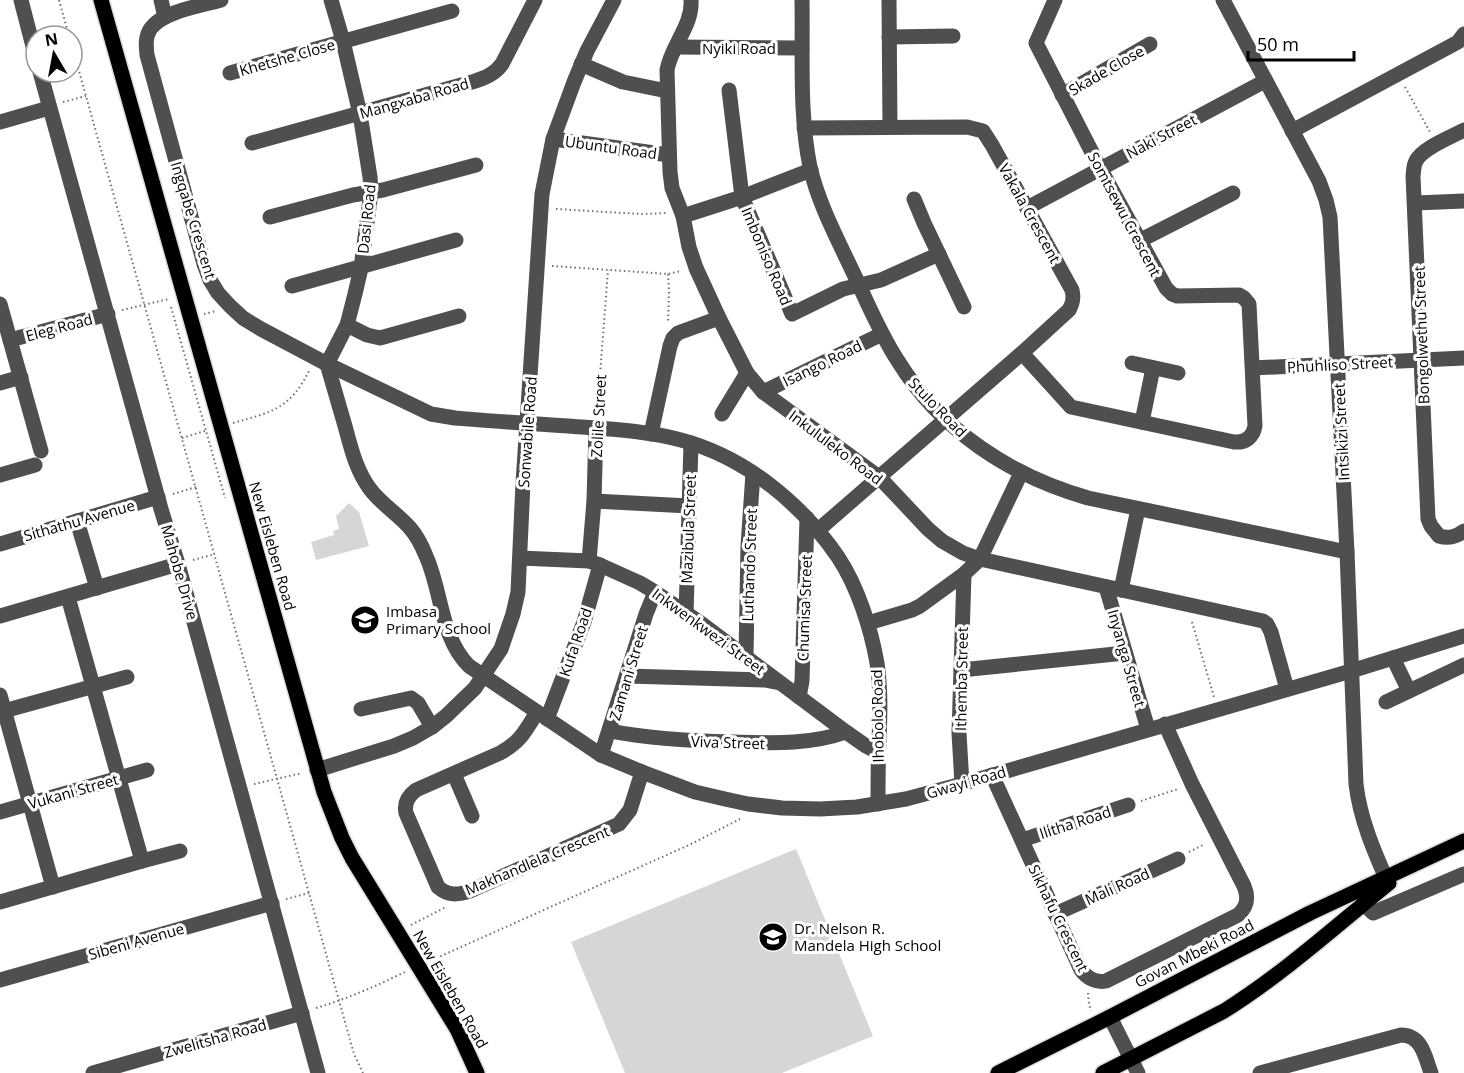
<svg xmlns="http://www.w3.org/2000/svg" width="1464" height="1073" viewBox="0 0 1464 1073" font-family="'Open Sans',sans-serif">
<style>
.green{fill:#d6d6d6}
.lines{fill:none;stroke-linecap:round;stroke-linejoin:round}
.major-casing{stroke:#dbdbdb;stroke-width:18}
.path{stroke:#717171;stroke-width:2;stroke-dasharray:1.5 3;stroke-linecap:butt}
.minor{stroke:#4f4f4f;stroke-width:15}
.major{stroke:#000;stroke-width:15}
.labels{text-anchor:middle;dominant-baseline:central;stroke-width:6;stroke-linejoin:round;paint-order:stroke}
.street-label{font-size:15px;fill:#000;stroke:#fff}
.poi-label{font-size:15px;fill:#000;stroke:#fff;text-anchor:start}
</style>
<rect width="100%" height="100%" fill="#fff"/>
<g class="green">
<polygon points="349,503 359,512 369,546 316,560 311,542 334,535 333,531 339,529 336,516"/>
<polygon points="796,849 873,1036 782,1073 625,1073 571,942"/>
</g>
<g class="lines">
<g class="major-casing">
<g id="major">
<polyline points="101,0 324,792 342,838 352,858 457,1029 477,1073"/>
<polyline points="998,1073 1110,1017 1310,913 1464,841"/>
<path d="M1103,1073L1224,1011C1283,974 1335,927 1389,883"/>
</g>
</g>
<g class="path">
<polyline points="59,0 69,36"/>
<polyline points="72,46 354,1054 363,1073"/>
<polyline points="1405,87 1430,132"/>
<polyline points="63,102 86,96"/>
<polyline points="556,209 641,214 667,213"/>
<polyline points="552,266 668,274 681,271"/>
<polyline points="668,274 669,292 668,323"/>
<polyline points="171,307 225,498"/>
<polyline points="122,310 169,299"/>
<polyline points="204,314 216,311"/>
<polyline points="597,414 608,270"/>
<path d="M233,423C272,412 290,409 309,371"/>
<polyline points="182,438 205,431"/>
<polyline points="173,494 196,487"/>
<polyline points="193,560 215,554"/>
<polyline points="1192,622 1214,697"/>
<polyline points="254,784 302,773"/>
<polyline points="1141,801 1178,789"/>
<polyline points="1189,852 1205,844"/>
<polyline points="286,899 309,893"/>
<polyline points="411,925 446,907"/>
<polyline points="432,960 689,845 740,819"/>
<polyline points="1088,993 1089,1004 1091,1011"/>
<path d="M316,1008C347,999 376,986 405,972"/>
</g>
<g class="minor">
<polyline points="21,0 36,58"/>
<polyline points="161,0 165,17"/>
<path d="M221,0C201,6 164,11 151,28C145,36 146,46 147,55L204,264L210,280L218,293L230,306L243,318L261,329L327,364L431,414L455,418C493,421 530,424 568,426C606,429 644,430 681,440C745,457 801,503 838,557C858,587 871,629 877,663C881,689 880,715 879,741C878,762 878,783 878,804"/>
<path d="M331,0L343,41L360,114L370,177L371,192L361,268L355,294L347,325L327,364C333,384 339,405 345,426C351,448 356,470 370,489C381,504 398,514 410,528C417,536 422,546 426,556C442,591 440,637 469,666L601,755L642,772L695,792L725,799L748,804L782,808L820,809L857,807L906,799L962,784L1351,671L1464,636"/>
<path d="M691,0C693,25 671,46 667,70L670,172L672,188L683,216L689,247L696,268L719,318L747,373L763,392L879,477L928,529L942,541L963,553L980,559L1263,621L1267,624L1271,632L1287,689"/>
<path d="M802,0C803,55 799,113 810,167C818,202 836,236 851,268C866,299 879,332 898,361C941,431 1011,476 1088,498L1347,552"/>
<polyline points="889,0 890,127"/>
<path d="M1223,0L1319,181L1326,200L1330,217L1347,552L1356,784C1360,819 1374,851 1388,883"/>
<polyline points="889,37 953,36"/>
<polyline points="676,47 802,48"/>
<polyline points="581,64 623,82 667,91"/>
<polyline points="40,72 161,509 178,564 318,1073"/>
<polyline points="230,73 452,11"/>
<polyline points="729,90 742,197 792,314 843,289 881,280 939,254"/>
<polyline points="1062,95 1150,44"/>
<polyline points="0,122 49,108"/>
<path d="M804,128L967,127L983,131L992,145L1072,290C1074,298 1073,303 1069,310L1022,353L817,531"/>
<path d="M1464,130C1451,137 1422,148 1416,161C1413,166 1414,171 1413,176L1428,519L1431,526L1439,536C1449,539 1456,537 1464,531"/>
<polyline points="1292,131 1458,42 1464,34"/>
<polyline points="553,139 669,155"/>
<path d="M252,143L472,82C484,78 494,75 502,64L535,0"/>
<polyline points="914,199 924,223 964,307"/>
<polyline points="1416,203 1464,201"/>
<polyline points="1027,208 1265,81"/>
<polyline points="683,216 742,197 811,170"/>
<polyline points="270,217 353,195 383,190 476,165"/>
<polyline points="1139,241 1233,193"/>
<polyline points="292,286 456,240"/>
<polyline points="0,304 41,451"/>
<polyline points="347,325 367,335 380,338 459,316"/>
<polyline points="10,340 108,314"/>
<path d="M1022,353L1071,407L1234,442C1246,443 1253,437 1255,426L1249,304L1244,298L1239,295L1177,296L1172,294L1166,288L1100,168L1036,43L1055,0"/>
<polyline points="1132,363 1178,373"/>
<polyline points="1253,368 1464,358"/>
<polyline points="0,383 21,377"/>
<polyline points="763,392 882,334"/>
<polyline points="722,414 747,373"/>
<polyline points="1142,422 1153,368"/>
<polyline points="651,434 670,346 673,338 678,333 719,318"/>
<polyline points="0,475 35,465"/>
<polyline points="594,501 689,506"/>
<polyline points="77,521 97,588"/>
<polyline points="0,544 158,497"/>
<polyline points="520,558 589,561 600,565 640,583 655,592 702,624 846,732 866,746 878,752"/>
<polyline points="589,561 594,501 596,428"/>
<polyline points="1106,587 1148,729"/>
<polyline points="1121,590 1138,509"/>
<polyline points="68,597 142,861 180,851"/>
<polyline points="686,614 691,443"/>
<polyline points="0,616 178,564"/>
<polyline points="868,623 912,610 920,606 964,574 980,559 1021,473"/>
<polyline points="746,656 748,546 753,473"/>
<polyline points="1393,658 1409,691"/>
<polyline points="961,670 1125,653"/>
<polyline points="627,676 765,680 780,683"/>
<polyline points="0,695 53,887"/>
<polyline points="799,697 802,681 807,518"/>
<polyline points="1386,702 1464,665"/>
<polyline points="361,709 411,698 418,703 432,727"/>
<polyline points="0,712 127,677"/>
<path d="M537,712C525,732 520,742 500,753L416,790C408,796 404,804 406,813L438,887C448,896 458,895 470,891L619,824L630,810L642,772"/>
<polyline points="547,719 584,622 600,565"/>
<path d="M610,731C651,739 691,741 733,742C772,743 809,745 846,732"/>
<polyline points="601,755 646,614 655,592"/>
<polyline points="317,770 394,746 413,738 432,727 446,716 475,688 501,649 513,614 518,592 523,483 542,194 553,139 574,82 587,51 614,0"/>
<polyline points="454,774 472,816"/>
<path d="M992,775L1081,970C1087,978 1096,983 1106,981L1238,915C1247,907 1249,898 1244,886L1192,784L1165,724"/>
<polyline points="962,784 959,733 964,574"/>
<polyline points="0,812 147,770"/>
<polyline points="1022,840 1128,805"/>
<polyline points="0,902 142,861"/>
<polyline points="1363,903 1373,913 1464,874"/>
<polyline points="1055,914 1178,859"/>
<polyline points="0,980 272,903"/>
<polyline points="1110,1017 1138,1073"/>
<polyline points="93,1073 302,1013"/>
<path d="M1260,1073L1401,1035C1422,1035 1425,1057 1431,1073"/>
</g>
<use href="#major" class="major"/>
</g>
<defs>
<g id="school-disc" transform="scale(1.5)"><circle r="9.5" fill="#000" stroke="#fff"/><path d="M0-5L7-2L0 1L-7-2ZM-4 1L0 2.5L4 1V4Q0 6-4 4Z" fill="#fff"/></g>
</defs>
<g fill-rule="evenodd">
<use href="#school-disc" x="365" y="620"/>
<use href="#school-disc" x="773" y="937"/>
</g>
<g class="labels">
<g class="street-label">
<text x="739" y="48">Nyiki Road</text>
<text transform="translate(287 57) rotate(-16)">Khetshe Close</text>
<text transform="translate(1106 70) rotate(-30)">Skade Close</text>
<text transform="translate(414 98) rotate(-16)">Mangxaba Road</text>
<text transform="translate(1161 136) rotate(-28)">Naki Street</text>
<text transform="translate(611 147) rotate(8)">Ubuntu Road</text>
<text transform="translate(1030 213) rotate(61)">Vakala Crescent</text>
<text transform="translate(1125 214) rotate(62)">Somtsewu Crescent</text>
<text transform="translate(366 219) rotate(-84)">Dasi Road</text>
<text transform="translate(194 220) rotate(73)">Ingqabe Crescent</text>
<text transform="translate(767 256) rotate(67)">Imboniso Road</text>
<text transform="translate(59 327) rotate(-15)">Eleg Road</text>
<text transform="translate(1421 335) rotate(-92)">Bongolwethu Street</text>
<text transform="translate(822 363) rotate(-26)">Isango Road</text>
<text transform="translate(1340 364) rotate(-3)">Phuhliso Street</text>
<text transform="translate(938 407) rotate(46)">Stulo Road</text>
<text transform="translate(598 416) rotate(-87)">Zolile Street</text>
<text transform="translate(527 432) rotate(-86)">Sonwabile Road</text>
<text transform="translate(1341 432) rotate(-93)">Intsikizi Street</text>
<text transform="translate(836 447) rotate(37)">Inkululeko Road</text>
<text transform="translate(79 520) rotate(-16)">Sithathu Avenue</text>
<text transform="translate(688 529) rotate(-88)">Mazibula Street</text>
<text transform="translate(273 546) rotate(74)">New Eisleben Road</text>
<text transform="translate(749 565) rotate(-88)">Luthando Street</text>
<text transform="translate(180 572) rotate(74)">Mahobe Drive</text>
<text transform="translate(804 608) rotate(-88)">Chumisa Street</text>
<text transform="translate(709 631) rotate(36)">Inkwenkwezi Street</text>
<text transform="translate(575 642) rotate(-71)">Kufa Road</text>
<text transform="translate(1127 658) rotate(74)">Inyanga Street</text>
<text transform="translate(628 673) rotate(-73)">Zamani Street</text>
<text transform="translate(961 679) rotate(-89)">Ithemba Street</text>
<text transform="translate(877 716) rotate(-91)">Ihobolo Road</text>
<text transform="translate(728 742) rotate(2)">Viva Street</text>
<text transform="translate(966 782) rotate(-16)">Gwayi Road</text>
<text transform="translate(73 791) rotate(-16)">Vukani Street</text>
<text transform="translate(1075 822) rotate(-18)">Ilitha Road</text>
<text transform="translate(537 860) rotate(-23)">Makhandlela Crescent</text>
<text transform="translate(1117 886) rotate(-24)">Mali Road</text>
<text transform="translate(1059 918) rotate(64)">Sikhafu Crescent</text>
<text transform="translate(136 941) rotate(-16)">Sibeni Avenue</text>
<text transform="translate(1194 953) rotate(-27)">Govan Mbeki Road</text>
<text transform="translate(451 989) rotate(60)">New Eisleben Road</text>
<text transform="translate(215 1038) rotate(-16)">Zwelitsha Road</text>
</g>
<g class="poi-label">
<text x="386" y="611">Imbasa<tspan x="386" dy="17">Primary School</tspan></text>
<text x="794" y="928">Dr. Nelson R.<tspan x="794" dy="17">Mandela High School</tspan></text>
</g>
</g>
<g transform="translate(54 54) rotate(350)"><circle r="28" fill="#ffffff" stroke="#999999" stroke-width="1.5"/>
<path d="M0-4.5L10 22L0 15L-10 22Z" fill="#000000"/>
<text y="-9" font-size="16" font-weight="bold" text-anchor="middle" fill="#000000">N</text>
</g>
<path d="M1248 51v9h106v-9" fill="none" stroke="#000000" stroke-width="3"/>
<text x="1257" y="51" font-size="18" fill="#000000" stroke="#ffffff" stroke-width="4.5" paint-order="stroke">50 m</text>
</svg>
